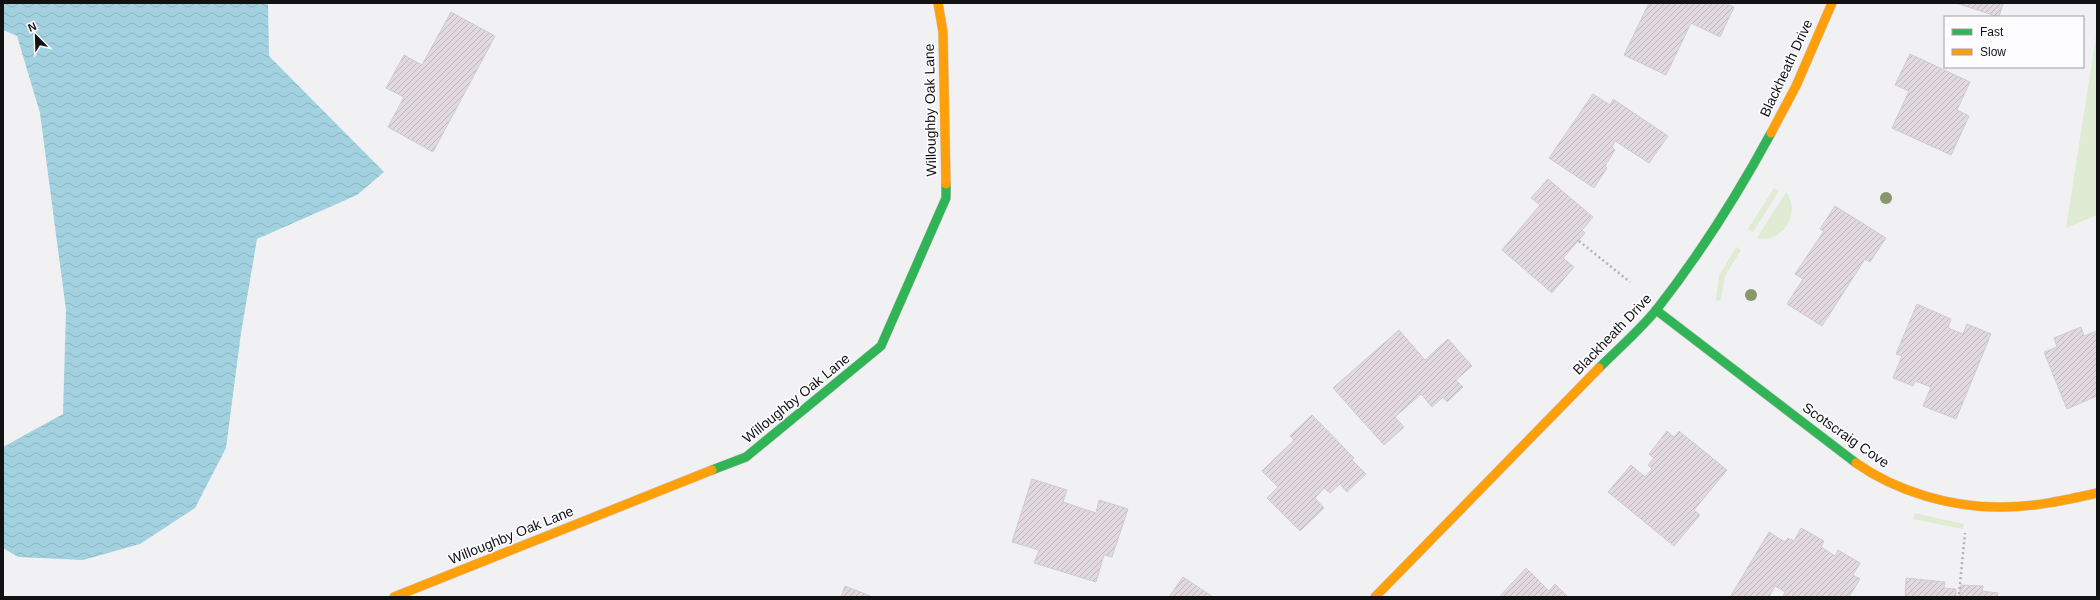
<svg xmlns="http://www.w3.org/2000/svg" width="2100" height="600" font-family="Arial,sans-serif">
	<defs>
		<pattern id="water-waves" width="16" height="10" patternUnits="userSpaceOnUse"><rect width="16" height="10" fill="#a2d2df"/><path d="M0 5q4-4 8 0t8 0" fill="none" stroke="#8ab3be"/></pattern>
		<pattern id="building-hatch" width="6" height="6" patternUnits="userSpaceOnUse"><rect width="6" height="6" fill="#e1d8e0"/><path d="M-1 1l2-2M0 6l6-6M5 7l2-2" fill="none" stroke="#c0b8bf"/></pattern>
	</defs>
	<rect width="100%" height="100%" fill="#f1f0f3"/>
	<g fill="#dfebd3">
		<polygon points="2097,30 2097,215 2066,228"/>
		<polygon points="1774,188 1779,191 1753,232 1748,229"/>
		<path d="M1786,192C1802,212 1783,244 1757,238Z"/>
		<polygon points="1736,247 1741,250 1725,276 1721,300 1716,301 1719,276"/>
		<polygon points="1915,513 1964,524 1963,529 1913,519"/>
	</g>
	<polygon fill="url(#water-waves)" points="3,3 268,3 269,56 384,172 357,195 257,239 241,333 226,448 195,508 140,544 83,560 18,557 3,548 3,447 63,414 66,310 40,113 17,36 3,30"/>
	<g fill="url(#building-hatch)" stroke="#cecdcf">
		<polygon points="1649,3 1724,3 1734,7 1720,37 1691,23 1666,75 1624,55"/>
		<polygon points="1956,3 2003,3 1999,17"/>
		<polygon points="451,12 495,36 433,152 388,127 404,97 386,88 404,55 422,65"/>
		<polygon points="1910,54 1970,82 1957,110 1969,116 1951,155 1892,128 1909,91 1895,85"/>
		<polygon points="1593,94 1610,105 1613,99 1668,136 1649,163 1615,141 1612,147 1615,150 1605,166 1607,168 1594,188 1549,158"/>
		<polygon points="1548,179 1593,217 1582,230 1585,233 1563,258 1574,267 1552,293 1502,250 1540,205 1531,198"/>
		<polygon points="1835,206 1886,238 1870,262 1865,259 1822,326 1787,304 1803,279 1795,274 1824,231 1820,229"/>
		<polygon points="1917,304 1951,319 1948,328 1963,334 1967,324 1991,334 1956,419 1923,406 1931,387 1915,381 1913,386 1893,378 1902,356 1896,354"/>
		<polygon points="2081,327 2084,336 2097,331 2097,396 2067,409 2044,352 2057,347 2054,338"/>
		<polygon points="1399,330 1425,360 1448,339 1472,366 1456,380 1463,387 1447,402 1443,397 1432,407 1421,394 1395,417 1404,427 1384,445 1333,388"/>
		<polygon points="1312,415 1354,458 1352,460 1366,474 1347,492 1340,484 1330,493 1324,488 1315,498 1324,508 1300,531 1267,498 1278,487 1262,471 1294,440 1290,436"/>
		<polygon points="1667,431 1674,437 1679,431 1727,470 1694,510 1700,515 1674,546 1608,492 1631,465 1645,477 1652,469 1648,465 1654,458 1649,454"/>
		<polygon points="1032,479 1067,490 1063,502 1096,513 1099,500 1128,509 1112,557 1104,555 1096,582 1034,563 1039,550 1012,542"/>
		<polygon points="1801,528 1824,541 1821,547 1835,556 1838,550 1860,563 1853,575 1860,579 1849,597 1783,597 1785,592 1775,586 1769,597 1730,597 1769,532 1785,542 1788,538 1794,541"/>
		<polygon points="1526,568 1549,591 1555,584 1568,597 1502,597 1500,596"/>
		<polygon points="1183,577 1213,597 1169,597"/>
		<polygon points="1906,578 1945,582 1944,588 1956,589 1956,596 1959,596 1961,585 1983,586 1982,591 1998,593 1997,597 1905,597"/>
		<polygon points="845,586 873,597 841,597"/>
	</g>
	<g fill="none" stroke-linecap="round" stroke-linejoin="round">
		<defs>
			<g id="fast">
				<polyline points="1656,310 1856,463"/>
				<path d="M1599,368C1618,349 1640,330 1657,309C1700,254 1738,194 1771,133"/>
				<polyline points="712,470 746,457 881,346 946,198 946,184"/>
			</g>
			<g id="slow">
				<polyline points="938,3 943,32 946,184"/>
				<polyline points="1771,133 1796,86 1832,3"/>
				<path d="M1856,463C1897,492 1953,508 2003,507C2035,507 2066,500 2097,493"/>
				<polyline points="394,597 712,470"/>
				<polyline points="1375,597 1599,368"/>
			</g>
		</defs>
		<use href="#fast" stroke="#cdcdce" stroke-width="10"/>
		<use href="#slow" stroke="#cdcdce" stroke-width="10"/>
		<g stroke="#b2b2b2" stroke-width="2.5" stroke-dasharray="2 3" stroke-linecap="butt">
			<polyline points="1579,241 1630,282"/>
			<polyline points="1959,594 1965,533"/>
		</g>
		<use href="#fast" stroke="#30b455" stroke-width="9"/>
		<use href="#slow" stroke="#ff9f0a" stroke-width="9"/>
	</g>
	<g fill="#88976d">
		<circle cx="1886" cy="198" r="6"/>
		<circle cx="1751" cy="295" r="6"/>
	</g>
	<g text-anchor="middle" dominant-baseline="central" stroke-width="3.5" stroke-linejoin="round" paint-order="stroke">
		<g font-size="14" fill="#121213" stroke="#fdfdff">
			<text transform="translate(1786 68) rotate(-65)">Blackheath Drive</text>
			<text transform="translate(930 110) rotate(-91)">Willoughby Oak Lane</text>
			<text transform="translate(1612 334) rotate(-46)">Blackheath Drive</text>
			<text transform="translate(796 398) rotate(-39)">Willoughby Oak Lane</text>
			<text transform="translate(1846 435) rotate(35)">Scotscraig Cove</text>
			<text transform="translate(511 535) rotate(-22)">Willoughby Oak Lane</text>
		</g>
	</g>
	<rect width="2100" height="600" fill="none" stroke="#121213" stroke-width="8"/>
	<rect x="1944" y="16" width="140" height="52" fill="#fdfdff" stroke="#9f9fa1"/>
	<rect x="1952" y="29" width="20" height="6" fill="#30b455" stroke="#9f9fa1"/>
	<text x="1980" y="36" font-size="12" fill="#121213">Fast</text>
	<rect x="1952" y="49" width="20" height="6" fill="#ff9f0a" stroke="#9f9fa1"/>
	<text x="1980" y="56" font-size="12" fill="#121213">Slow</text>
	<g transform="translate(36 36) rotate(337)" stroke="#fdfdff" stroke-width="3" paint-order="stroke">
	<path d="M0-3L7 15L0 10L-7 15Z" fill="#121213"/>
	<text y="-6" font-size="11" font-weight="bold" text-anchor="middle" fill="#121213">N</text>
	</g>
</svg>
